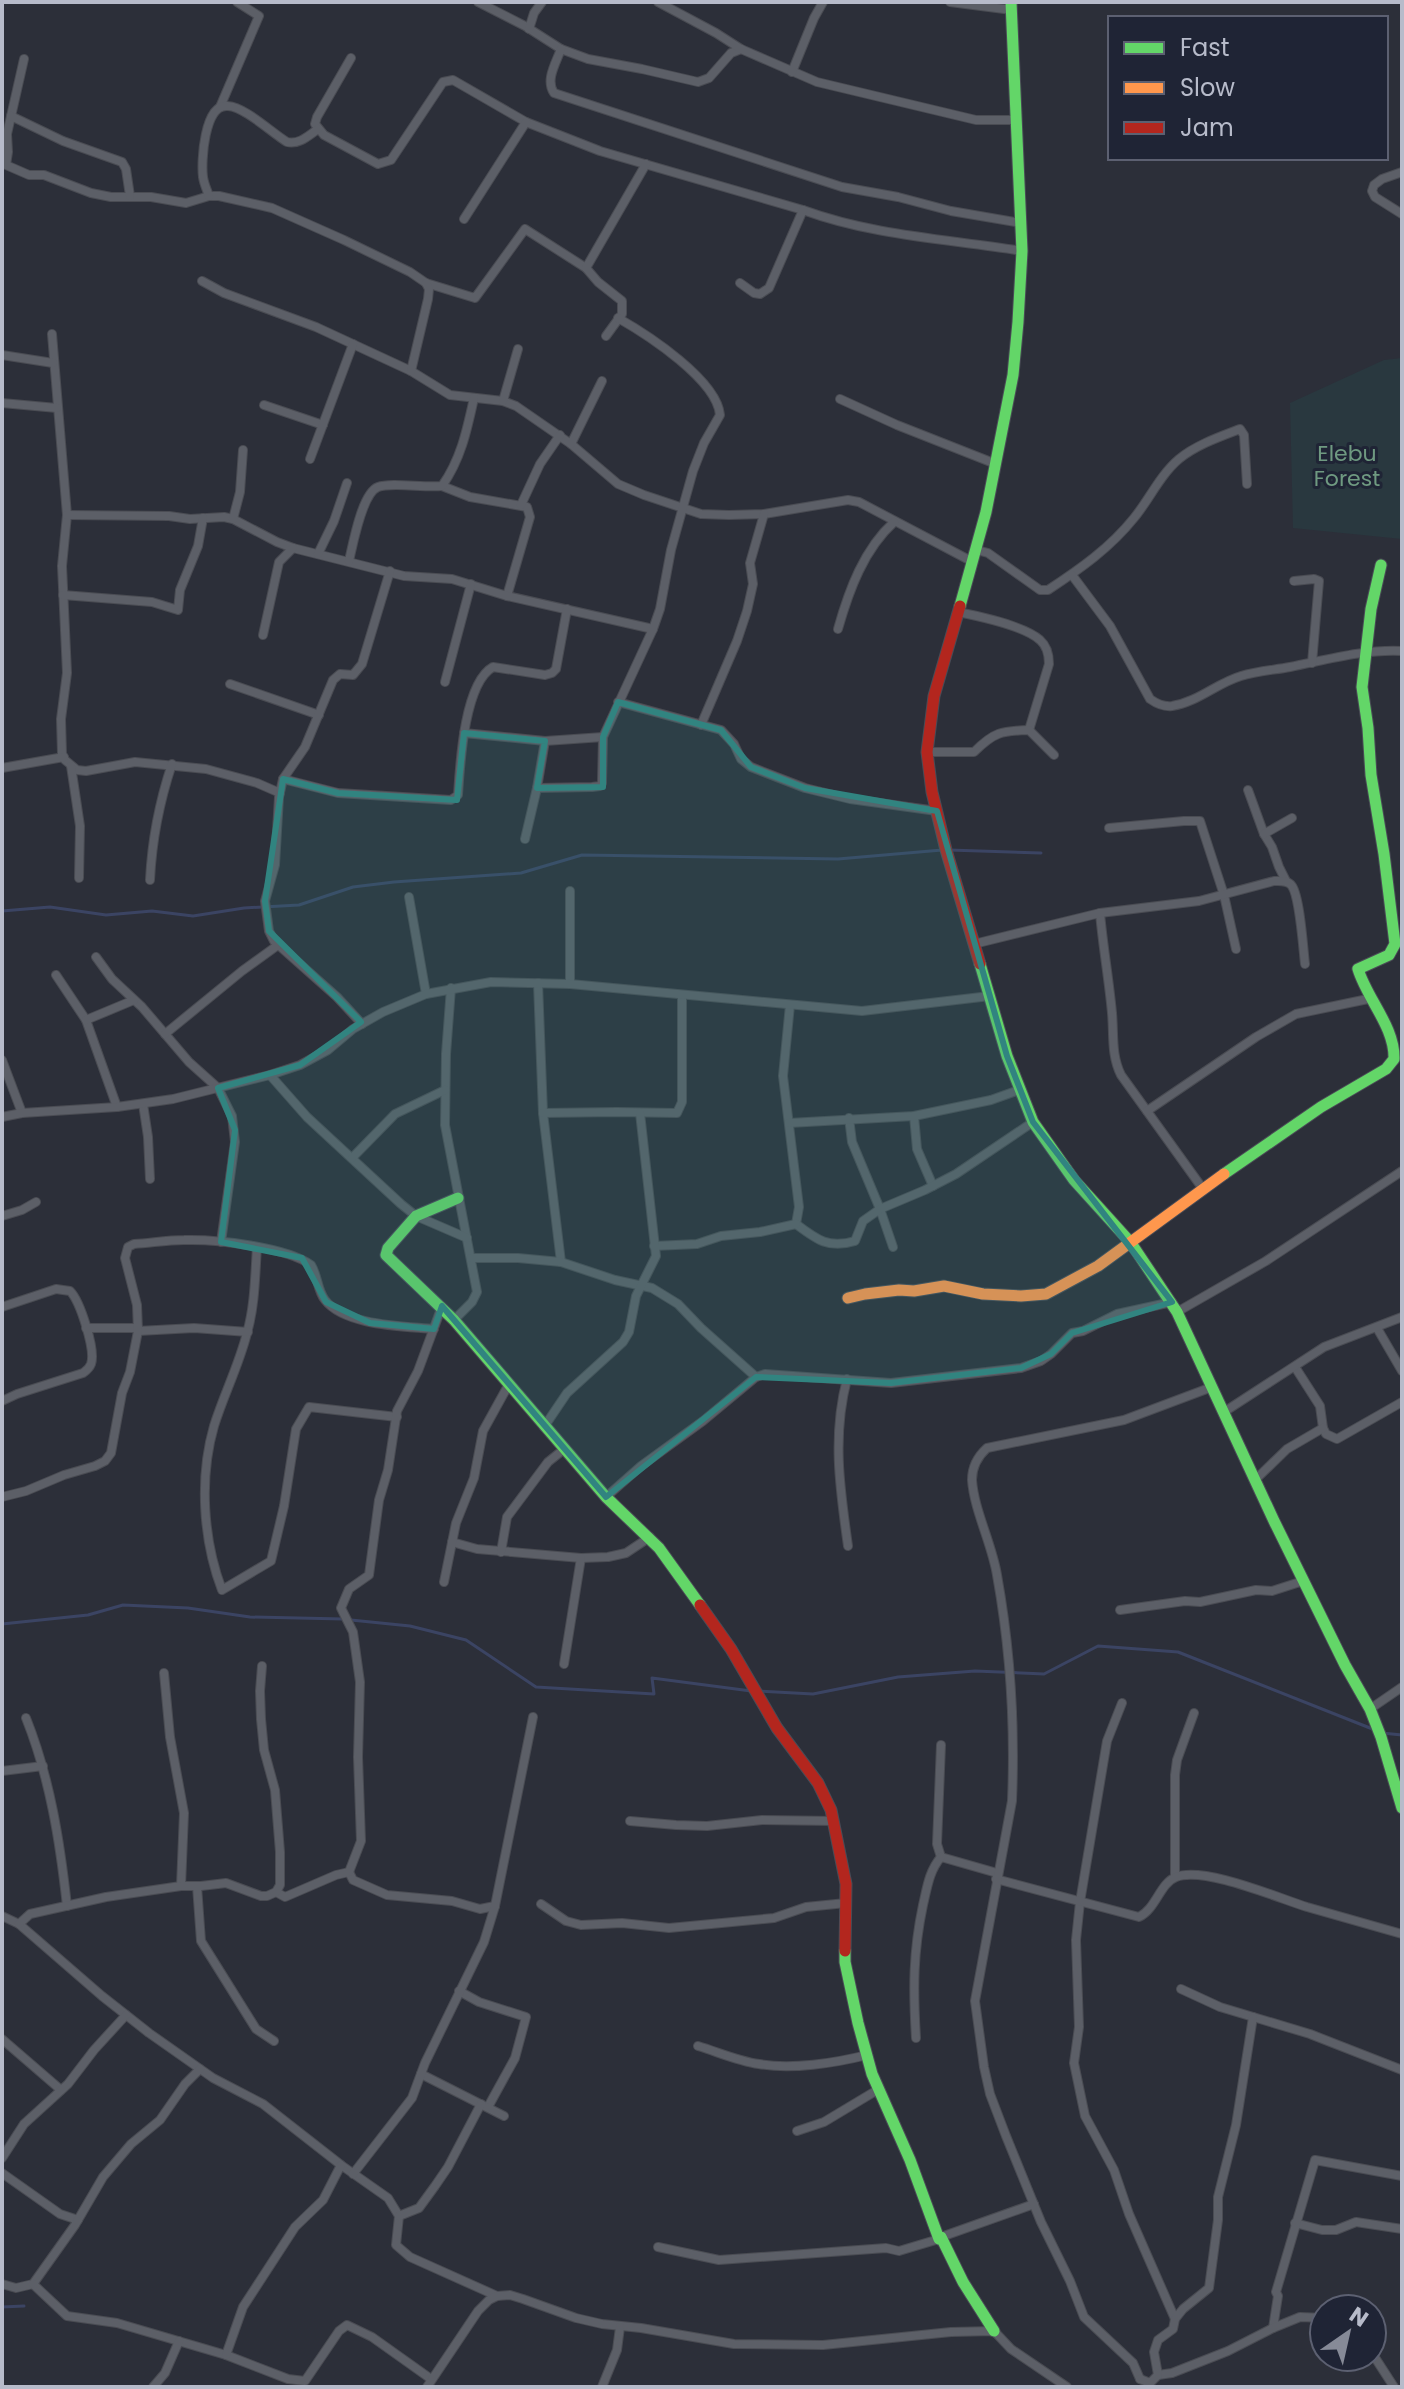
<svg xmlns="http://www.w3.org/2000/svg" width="1404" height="2389" font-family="Poppins,sans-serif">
	<rect width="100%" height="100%" fill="#2c2f39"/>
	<polygon fill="#29383f" points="1402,358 1402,539 1293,528 1290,403 1384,360"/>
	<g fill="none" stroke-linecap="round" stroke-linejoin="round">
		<g stroke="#3b4463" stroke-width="3">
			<polyline points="949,850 1041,853"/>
			<polyline points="2,911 50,907 106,915 152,911 193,916 244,908 299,905 353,887 394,882 521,873 582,855 838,859 942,850"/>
			<polyline points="351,1620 410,1626 466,1640 536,1687 654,1694 652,1678 751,1691"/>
			<polyline points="2,1624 88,1615 123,1605 188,1608 250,1617 343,1619"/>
			<polyline points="759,1691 813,1694 898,1677 975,1671 1044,1674 1098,1646 1178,1652 1375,1730"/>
			<polyline points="1382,1733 1402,1735"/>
			<polyline points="2,2307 24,2306"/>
		</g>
		<defs>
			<g id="street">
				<polyline points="478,2 525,26 561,49 588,59 642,69 698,82 709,78 731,53 741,49"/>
				<polyline points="658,2 716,33 741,49 817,82 976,120 1017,120"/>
				<polyline points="950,2 1012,10"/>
				<polyline points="529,29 534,13 542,2"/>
				<path d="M561,49C556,63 545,80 554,93L842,187L898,197L951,211L1021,223"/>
				<path d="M351,58L317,117L315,124L324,135L378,164L391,160L443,82L453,80L526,122L600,151L803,210C874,236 948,239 1022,251"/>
				<polyline points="24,59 7,134 8,152 6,165 29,175 44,175 91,193 111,197 151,197 186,203 209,196 219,196 272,208 344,240 410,272 426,283 475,298 525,229 586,268"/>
				<polyline points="792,72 814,18 823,2"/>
				<polyline points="220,107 259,16 237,2"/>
				<polyline points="11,116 63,141 122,162 126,169 130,196"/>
				<polyline points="1402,172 1382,179 1374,185 1372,191 1375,197 1402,214"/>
				<path d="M209,196C207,190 204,184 203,177C201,162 204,103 228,106C245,107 272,133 287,142C299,145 308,136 318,129"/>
				<polyline points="464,219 526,122"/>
				<polyline points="202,281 224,293 316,327 411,371 450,395 503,401 516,406 571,444 618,484 644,495 701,514 729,515 764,514 848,500 859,502 973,562"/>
				<polyline points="740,283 754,293 760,294 769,288 803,210"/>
				<polyline points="52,334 67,515 62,566 67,673 61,719 62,754 65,760 77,770 86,771 135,762 206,769 257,783 280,793"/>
				<polyline points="606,336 622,314 622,301 598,282 586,268 646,164"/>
				<polyline points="2,355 53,363"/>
				<polyline points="411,371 428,299 429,289 426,283"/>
				<polyline points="840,399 897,425 996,464"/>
				<polyline points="503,401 518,349"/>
				<polyline points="2,403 57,408"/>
				<polyline points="264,405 323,425"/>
				<polyline points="571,444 602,381"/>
				<polyline points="310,459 353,344"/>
				<polyline points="442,486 470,497 527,507 530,517 507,596"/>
				<polyline points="521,505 540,464 560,435"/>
				<polyline points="67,515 169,516 190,519 224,517 233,519 277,542 293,548 404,576 452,579 507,596 653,629"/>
				<polyline points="233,519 240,492 243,450"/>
				<path d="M977,550L988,553L1040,590H1048C1080,569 1110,548 1134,518C1149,500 1160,475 1179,459C1196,445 1219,437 1240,429L1244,435L1247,484"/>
				<polyline points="318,554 334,521 347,483"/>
				<path d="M349,561C353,544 362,493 378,487C391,482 425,488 442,486C461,459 467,430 474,398"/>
				<path d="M1072,575L1110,626L1150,699C1157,704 1163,707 1172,706C1198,702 1217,683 1241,676C1257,671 1274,670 1290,667C1326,660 1365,649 1402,651"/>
				<polyline points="1294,581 1314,579 1319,581 1312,663"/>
				<polyline points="63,595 152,602 178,610 180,590 198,546 203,518"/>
				<path d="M958,612C978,616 1025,626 1040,640C1047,646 1049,655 1049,664L1029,730"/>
				<path d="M838,629C849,590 864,549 894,522"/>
				<polyline points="263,635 279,562 293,548"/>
				<polyline points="445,682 471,584"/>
				<polyline points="230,684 319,715"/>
				<polyline points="618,702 721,730 734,744 741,759 751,767 805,788 850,799 937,811"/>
				<polyline points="701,725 737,641 747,611 753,584 750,563 764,514"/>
				<polyline points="464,733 545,741 603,737"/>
				<path d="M927,752H974C994,732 1001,731 1029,730L1054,755"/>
				<polyline points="71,766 80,826 79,878"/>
				<polyline points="2,768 64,757"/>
				<path d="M283,779L338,793L451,800L458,795C460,765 464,683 493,667L545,675L552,673L556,669L567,609"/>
				<path d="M537,788L592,787L600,786L602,783L603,737L653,629L660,609L671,550L693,471L704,443L720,415C717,380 648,335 618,318"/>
				<polyline points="1248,790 1264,834 1272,847 1279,867 1286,881"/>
				<polyline points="1109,828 1184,821 1200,821 1224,895 1236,949"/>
				<polyline points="1264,834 1292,818"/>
				<polyline points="525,839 537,788 545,741"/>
				<path d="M150,880C152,839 159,803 172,764"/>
				<polyline points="570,891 570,984"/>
				<polyline points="409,897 426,994"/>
				<path d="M1100,913C1103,947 1109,980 1112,1013C1114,1035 1111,1055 1121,1075L1203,1189"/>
				<path d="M974,944L1100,913L1199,901L1274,881C1280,881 1288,880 1292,886C1300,898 1303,947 1305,964"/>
				<polyline points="96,957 112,979 142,1007 189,1062 218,1088 232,1116 235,1142 221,1242"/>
				<polyline points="56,975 86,1020 117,1107"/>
				<polyline points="538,983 543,1113 561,1262"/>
				<polyline points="451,988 446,1054 445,1125 477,1292 472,1302 454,1320"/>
				<polyline points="790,1005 783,1076 799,1207 796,1224"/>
				<polyline points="86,1020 134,1000"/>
				<polyline points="362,1024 337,997 274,941 269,931 265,901 275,865 279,797 283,779 305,747 333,680 340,674 353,675 362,664 390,571"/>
				<polyline points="165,1034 242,971 278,945"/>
				<polyline points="2,1060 22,1113"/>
				<polyline points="270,1075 307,1117 401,1204 416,1216 467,1238"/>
				<polyline points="143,1104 148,1137 150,1179"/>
				<polyline points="1147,1111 1256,1037 1296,1014 1368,999"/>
				<polyline points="543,1113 617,1112 677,1113 682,1102 682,995"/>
				<polyline points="914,1116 917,1149 933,1186"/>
				<polyline points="2,1117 22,1113 117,1107 173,1099 270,1075 300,1065 328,1050 353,1029 383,1012 426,994 491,982 570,984 862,1011 990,996"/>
				<polyline points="849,1118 852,1142 880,1209 893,1247"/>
				<polyline points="789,1123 914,1116 991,1100 1019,1090"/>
				<polyline points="352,1158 395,1114 445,1090"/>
				<polyline points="2,1216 22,1210 36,1202"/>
				<path d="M796,1224C817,1240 829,1249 855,1241L863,1221L880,1209L925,1190L956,1174L1033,1122"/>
				<polyline points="654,1246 697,1244 721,1236 760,1232 796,1224"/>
				<path d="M257,1247C255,1276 255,1305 247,1333C239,1365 224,1394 214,1426C199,1478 203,1540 222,1590L271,1561L284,1506L296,1429L309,1407L397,1417"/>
				<polyline points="471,1258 518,1258 561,1262 615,1280 652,1288 678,1304 701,1328 756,1377"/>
				<path d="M2,1307L56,1289L70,1291C80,1301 96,1350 91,1364C89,1369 87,1370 83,1373L17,1394L2,1401"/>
				<polyline points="1177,1312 1266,1261 1402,1171"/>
				<polyline points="86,1328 138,1328"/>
				<polyline points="1377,1328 1402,1371"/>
				<polyline points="138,1331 194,1328 248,1332"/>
				<polyline points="1295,1367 1320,1406 1323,1428 1326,1434 1337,1439 1402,1402"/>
				<path d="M847,1379C832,1436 840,1489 848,1546"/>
				<polyline points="1224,1412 1324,1347 1402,1317"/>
				<polyline points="544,1427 567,1393 623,1342 629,1332 636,1296 656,1256 640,1113"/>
				<polyline points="1256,1479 1287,1449 1323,1428"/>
				<path d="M2,1497L26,1491L64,1475L95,1466L105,1461L111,1453L122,1393L130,1372L138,1331L137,1305L125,1258L128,1247L134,1244C151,1243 167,1240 184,1240C216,1239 286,1247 311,1265C318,1276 317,1290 325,1300C345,1326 404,1326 434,1329"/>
				<polyline points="606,1497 641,1466 703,1421 756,1377 765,1374 891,1383 1021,1368 1041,1361 1051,1354 1072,1333 1083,1331 1117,1314 1172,1302"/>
				<polyline points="452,1542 477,1549 581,1558 608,1557 626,1553 650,1537"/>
				<polyline points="501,1552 507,1517 548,1462 563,1450"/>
				<polyline points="444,1582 456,1523 474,1478 483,1431 509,1384"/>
				<polyline points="1120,1610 1185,1601 1200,1602 1256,1590 1272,1591 1303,1581"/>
				<polyline points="564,1664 581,1558"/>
				<polyline points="164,1673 170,1737 184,1813 181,1886"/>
				<polyline points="1122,1703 1107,1741 1080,1902 1076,1940 1079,2027 1074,2063 1085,2116 1114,2170 1129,2214 1175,2319"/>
				<polyline points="1370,1709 1402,1687"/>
				<path d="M26,1718C50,1778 60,1842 67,1906"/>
				<polyline points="2,1771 43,1766"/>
				<polyline points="630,1821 676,1825 707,1826 762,1820 834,1821"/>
				<polyline points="941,1857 937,1844 941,1745"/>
				<polyline points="941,1857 997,1873"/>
				<polyline points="349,1872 353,1880 387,1895 452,1901 480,1909 495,1906"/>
				<polyline points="1175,1877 1175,1775 1177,1760 1194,1713"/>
				<path d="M996,1879L1139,1917C1156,1909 1160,1883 1176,1877C1204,1866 1278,1898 1307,1907C1339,1916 1370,1925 1402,1934"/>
				<polyline points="197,1886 201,1941 256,2029 274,2041"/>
				<polyline points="276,1892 285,1897 336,1875 349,1872 361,1841 358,1757 360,1682 353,1632 341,1608 349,1589 369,1575 379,1500 388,1470 397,1411 418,1371 441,1309"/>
				<polyline points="541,1904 566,1921 581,1925 622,1923 669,1928 774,1918 806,1907 846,1903"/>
				<polyline points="2,1916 19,1924 102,1996 149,2033 213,2078 263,2104 341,2165 388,2198 399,2216 396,2245 410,2257 497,2296"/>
				<polyline points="19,1924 30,1914 106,1897 181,1886 201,1886 226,1883 261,1896 267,1896 276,1892 280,1885 280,1852 275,1790 264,1750 261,1719 260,1691 262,1666"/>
				<polyline points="1181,1989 1220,2007 1310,2034 1402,2070"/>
				<polyline points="459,1991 479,2002 526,2017 515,2058 488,2107"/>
				<path d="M916,2038C913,1989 913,1952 923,1905C927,1888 929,1871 941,1857"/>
				<polyline points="2,2039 61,2090"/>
				<path d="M698,2046C718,2052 738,2061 759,2064C791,2070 835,2063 867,2055"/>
				<polyline points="421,2074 504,2116"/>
				<polyline points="797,2131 824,2122 879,2089"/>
				<polyline points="2,2158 24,2124 68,2084 94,2050 126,2015"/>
				<polyline points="2,2173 60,2214 78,2220"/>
				<polyline points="353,2174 412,2098 425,2063 484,1942 495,1906 533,1717"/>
				<polyline points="399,2216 419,2208 435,2186 448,2167 481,2104"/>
				<polyline points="1295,2223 1322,2230 1336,2230 1356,2222 1402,2229"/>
				<polyline points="941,2237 1034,2204"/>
				<polyline points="658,2247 719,2260 886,2248 899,2251 939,2239"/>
				<polyline points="2,2284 16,2288 33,2284 75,2225 103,2177 131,2144 160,2120 185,2084 200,2069"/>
				<polyline points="33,2284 67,2316 117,2323 226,2355 288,2379 305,2381 339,2331 347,2325 372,2337 431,2379"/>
				<polyline points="1273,2328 1278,2296 1276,2292 1315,2160 1402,2176"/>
				<polyline points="1372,2353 1394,2387"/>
				<polyline points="226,2355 243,2307 295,2227 323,2200 341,2165"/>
				<polyline points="1158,2375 1172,2373 1228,2351 1273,2328 1300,2317 1324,2318"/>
				<path d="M1140,2379L1133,2363L1084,2317L1070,2281L1041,2222L1006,2136L990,2094L984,2067L975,2001L1012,1801C1015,1728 1010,1647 997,1575C992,1544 974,1510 972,1480C972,1467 977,1457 987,1448L1124,1420L1212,1387"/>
				<polyline points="1140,2379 1150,2383 1158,2375 1154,2352 1158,2340 1173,2329 1175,2319 1183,2309 1209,2288 1218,2220 1218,2197 1236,2125 1253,2017"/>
				<polyline points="153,2387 165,2373 179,2341"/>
				<polyline points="427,2387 478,2311 489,2300 497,2296 510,2295 523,2299 576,2318 602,2324 641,2328 734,2344 823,2345 951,2332 994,2331 1011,2349 1067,2387"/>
				<polyline points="602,2387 617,2350 620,2327"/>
			</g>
			<g id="fast">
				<polyline points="960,606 986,512 1013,375 1018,322 1022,251 1011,2"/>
				<polyline points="980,964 1007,1056 1033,1122 1074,1180 1131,1243 1177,1312 1274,1521 1345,1665 1370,1709 1381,1737 1402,1808"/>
				<path d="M1224,1174L1321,1107L1386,1069L1394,1059C1395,1027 1367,999 1358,969L1389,955L1395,944L1384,854L1371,775L1368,728L1362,687L1371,609L1381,565"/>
				<polyline points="458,1198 416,1216 388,1248 386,1255 454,1320 606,1497 659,1548 700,1605"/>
				<polyline points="845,1951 845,1962 858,2023 872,2074 910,2160 939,2239 941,2237 963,2282 994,2331"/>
			</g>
			<polyline id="slow" points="848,1298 865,1294 899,1290 914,1291 944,1286 983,1294 1021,1296 1046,1294 1098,1266 1224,1174"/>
			<g id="jam">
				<polyline points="960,606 934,696 927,752 932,792 946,850 980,964"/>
				<polyline points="700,1605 731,1649 777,1728 818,1783 831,1810 846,1884 845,1951"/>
			</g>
		</defs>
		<use href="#street" stroke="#4a4c53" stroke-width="10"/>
		<use href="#fast" stroke="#4a4c56" stroke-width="13"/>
		<use href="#slow" stroke="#4a4c56" stroke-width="13"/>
		<use href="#jam" stroke="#4a4c56" stroke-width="13"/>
		<use href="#street" stroke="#5c5f67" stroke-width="8"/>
		<use href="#fast" stroke="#63d668" stroke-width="11"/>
		<use href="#slow" stroke="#ff974d" stroke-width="11"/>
		<use href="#jam" stroke="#b3261e" stroke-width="11"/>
	</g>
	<path fill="#318480" fill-opacity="0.2" stroke="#318480" stroke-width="6" stroke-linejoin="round" d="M618,702L721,730L751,767L805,788L937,811L1007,1056L1033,1122L1172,1302L1072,1333L1051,1354L1021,1368L891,1383L756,1377L606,1497L442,1306L434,1329L370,1323L326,1302L302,1258L221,1242L235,1130L218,1088L300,1065L361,1022L269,931L265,901L283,779L338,793L457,800L464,733L545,741L537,788L603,787V737Z"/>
	<g text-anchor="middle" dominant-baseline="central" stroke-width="6" stroke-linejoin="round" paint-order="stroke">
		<g font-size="22" fill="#6f9a81" stroke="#1f2435">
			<text x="1347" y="453">Elebu<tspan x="1347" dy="25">Forest</tspan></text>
		</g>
	</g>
	<rect width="1404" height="2389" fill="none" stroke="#b7bbca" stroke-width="8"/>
	<rect x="1108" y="16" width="280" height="144" fill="#1f2435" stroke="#5c6071" stroke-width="2"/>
	<rect x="1124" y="42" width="40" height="12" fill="#63d668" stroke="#5c6071" stroke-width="2"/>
	<text x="1180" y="56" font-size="24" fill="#b7bbca">Fast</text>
	<rect x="1124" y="82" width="40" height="12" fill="#ff974d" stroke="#5c6071" stroke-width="2"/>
	<text x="1180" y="96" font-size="24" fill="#b7bbca">Slow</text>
	<rect x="1124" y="122" width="40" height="12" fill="#b3261e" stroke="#5c6071" stroke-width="2"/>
	<text x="1180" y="136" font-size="24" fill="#b7bbca">Jam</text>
	<g transform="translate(1348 2333) rotate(34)"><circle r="38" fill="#1f2435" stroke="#5c6071" stroke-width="2"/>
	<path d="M0-6L14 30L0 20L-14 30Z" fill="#868a97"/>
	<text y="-12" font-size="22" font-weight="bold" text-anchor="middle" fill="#b7bbca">N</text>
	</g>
</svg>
